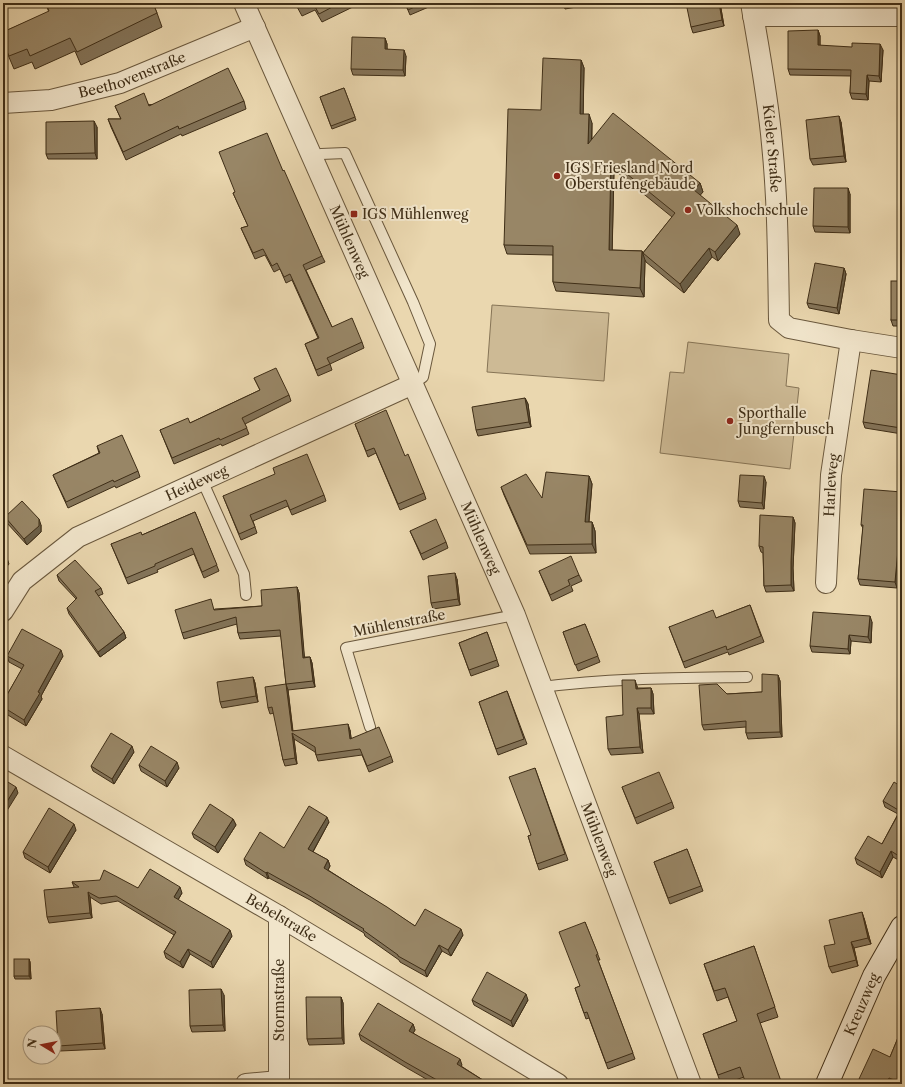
<svg xmlns="http://www.w3.org/2000/svg" width="905" height="1087" font-family="'Libre Caslon Text',serif">
	<rect width="100%" height="100%" fill="#ead7af"/>
	<filter id="stains"><feTurbulence type="fractalNoise" baseFrequency=".005" numOctaves="4"/><feColorMatrix values="0 0 0 0 .2 0 0 0 0 .09 0 0 0 0 .02 0 0 0 .5 -.17"/></filter>
	<radialGradient id="worn" r=".72"><stop offset=".6" stop-color="#630" stop-opacity="0"/><stop offset="1" stop-color="#630" stop-opacity=".3"/></radialGradient>
	<g fill="#cdba95" stroke="#867456">
		<polygon points="492,305 609,313 604,381 487,372"/>
		<polygon points="688,342 789,354 786,386 799,388 790,469 660,453 670,372 684,373"/>
	</g>
	<g fill="none" stroke-linecap="round" stroke-linejoin="round">
		<defs>
			<g id="lane">
				<polyline points="314,158 321,154 345,153 413,302 430,344 423,377 413,384"/>
				<polyline points="202,480 244,574 246,595"/>
				<path d="M542,687C610,678 679,678 747,677"/>
				<polyline points="370,727 346,648 515,615"/>
			</g>
			<g id="street">
				<path id="s1" d="M244,3L515,615L691,1084"/>
				<path id="s2" d="M751,3C759,50 768,97 772,144C778,203 778,261 779,320L789,328L851,340L902,348"/>
				<polyline points="753,16 902,16"/>
				<path id="s3" d="M3,103L51,100L120,83L255,27"/>
				<path id="s4" d="M826,583L831,475L851,340"/>
				<path id="s5" d="M3,611L22,581L78,537L413,384"/>
				<path id="s6" d="M3,756L279,916L558,1084"/>
				<polyline points="246,1084 279,1081"/>
				<polyline points="279,1084 279,916"/>
			</g>
			<g id="secondary">
				<path id="s7" d="M827,1084L874,976L902,927"/>
			</g>
		</defs>
		<use href="#lane" stroke="#6a583d" stroke-width="12"/>
		<use href="#street" stroke="#6a583d" stroke-width="22"/>
		<use href="#secondary" stroke="#3f2e17" stroke-width="24"/>
		<use href="#lane" stroke="#f1e5cb" stroke-width="10"/>
		<use href="#street" stroke="#f1e5cb" stroke-width="20"/>
		<use href="#secondary" stroke="#f1e5cb" stroke-width="22"/>
	</g>
	<g fill="#837358" stroke="#3f2e17" fill-rule="evenodd">
		<polygon points="45,3 153,3 157,13 162,27 81,65 75,51 35,69 32,62 14,69 3,43 3,32 49,12"/>
		<polygon points="295,3 361,3 322,22 315,10 302,16"/>
		<polygon points="405,3 438,3 410,15"/>
		<polygon points="563,3 599,3 565,9"/>
		<polygon points="720,3 724,26 693,33 691,27"/>
		<polygon points="818,30 820,36 820,46 883,50 881,82 869,81 868,100 852,99 850,93 851,76 790,75 788,69"/>
		<polygon points="385,38 387,44 387,49 406,56 405,76 353,75 351,69"/>
		<path d="M581,60L584,68L583,114L592,123V139L700,183L703,192L700,195L740,234L718,261L712,257L684,293L646,262L645,260L644,297L556,291L553,282V255L507,254L504,245L541,110ZM614,170L672,217L643,253L642,251L612,250Z"/>
		<polygon points="344,88 356,120 332,129 320,97"/>
		<polygon points="244,101 246,109 182,136 181,134 126,160 111,127 108,119 121,119 115,106"/>
		<polygon points="841,122 846,162 813,165 810,159"/>
		<polygon points="97,127 97,159 48,159 46,154"/>
		<polygon points="283,171 322,256 325,262 306,270 332,327 362,342 364,348 330,364 332,370 318,376 305,344 318,338 292,280 286,283 280,269 274,272 265,255 255,259 241,228 248,226 233,193"/>
		<polygon points="850,194 850,233 815,232 813,226"/>
		<polygon points="844,268 846,274 839,314 809,308 807,303"/>
		<polygon points="902,281 902,326 893,326 891,320"/>
		<polygon points="902,375 902,434 865,428 863,422"/>
		<polygon points="254,378 289,395 291,401 245,424 249,434 222,446 221,444 174,464 160,430 190,423 260,390"/>
		<polygon points="525,398 528,404 531,427 478,436 476,430"/>
		<polygon points="355,424 405,456 424,493 426,499 400,510 376,453 368,457"/>
		<polygon points="97,446 138,471 140,477 116,488 115,486 68,508 53,475 99,453"/>
		<polygon points="589,476 592,484 589,522 592,522 595,531 596,553 530,554 504,495 501,487 542,498"/>
		<polygon points="766,482 764,509 740,507 738,501"/>
		<polygon points="902,492 902,535 897,588 860,585 858,579 863,528 861,525"/>
		<polygon points="324,495 326,501 292,515 288,506 253,521 257,533 241,540 223,496"/>
		<polygon points="195,512 219,571 204,578 194,554 157,570 158,572 128,584 111,544 142,535"/>
		<polygon points="5,517 41,525 41,532 27,545 7,523"/>
		<polygon points="793,517 795,523 793,568 794,591 766,592 764,586 763,553 761,552 759,546"/>
		<polygon points="410,531 446,542 448,548 423,560"/>
		<polygon points="539,571 579,575 582,581 571,586 573,591 552,601"/>
		<polygon points="57,575 101,588 103,594 98,596 124,632 126,638 100,657 69,614 67,608 76,599 59,581"/>
		<polygon points="457,579 460,605 433,609 431,603"/>
		<polygon points="297,587 299,593 304,657 310,657 312,663 315,687 288,690 293,731 350,730 351,738 391,756 393,762 369,772 362,755 318,761 315,752 294,739 297,764 285,766 283,760 274,713 270,714 268,708 286,684 281,636 240,639 238,633 237,624 184,639 182,633 215,609 262,606"/>
		<polygon points="750,605 764,642 729,655 728,652 685,668 669,627 716,618"/>
		<polygon points="872,622 871,643 851,641 850,654 812,652 810,646"/>
		<polygon points="585,624 600,662 578,671 563,632"/>
		<polygon points="487,632 499,666 471,676 459,643"/>
		<polygon points="7,656 63,656 41,696 42,699 26,726 3,712 3,702 22,669 9,662"/>
		<polygon points="778,675 780,681 782,737 748,739 746,733 746,727 704,730 702,725 727,694 762,692"/>
		<polygon points="253,677 255,683 258,702 222,708 220,702"/>
		<polygon points="637,686 637,688 651,688 653,694 654,714 639,714 643,753 611,755 608,749 623,715"/>
		<polygon points="507,691 527,744 498,755 479,702"/>
		<polygon points="134,752 114,784 93,771 91,766"/>
		<polygon points="139,765 179,768 167,787 141,771"/>
		<polygon points="535,768 568,860 539,870 528,836 531,835"/>
		<polygon points="622,787 672,802 674,808 637,824"/>
		<polygon points="902,787 902,862 893,857 882,878 857,864 855,858 882,844 898,814 885,807 883,801"/>
		<polygon points="233,819 236,825 218,853 194,838 192,833"/>
		<polygon points="329,822 313,852 328,860 330,866 328,870 415,926 463,935 451,956 442,951 427,977 400,962 399,960 365,936 364,933 310,900 269,878 268,879 246,865 244,859 284,848"/>
		<polygon points="76,830 50,873 25,858 23,852"/>
		<polygon points="687,849 703,891 670,904 654,862"/>
		<polygon points="72,882 138,888 182,893 178,900 232,936 213,968 190,954 183,968 166,958 164,952 174,935 118,901 101,904 90,897 92,918 49,923 47,917 74,887"/>
		<polygon points="864,918 871,944 854,948 858,966 832,973 829,967 835,944"/>
		<polygon points="585,922 600,960 598,960 635,1059 608,1069 589,1018 586,1019 575,988 580,986"/>
		<polygon points="754,946 778,1017 760,1023 744,1077 724,1084 721,1084 703,1034 737,1021 728,997 717,1001 704,964"/>
		<polygon points="29,959 30,962 31,979 15,979 14,976"/>
		<polygon points="224,995 225,1031 192,1032 190,1026"/>
		<polygon points="341,997 343,1003 344,1044 309,1045 307,1039"/>
		<polygon points="472,1000 528,1000 513,1027 474,1005"/>
		<polygon points="102,1014 105,1049 60,1051 58,1046"/>
		<polygon points="413,1024 415,1030 413,1033 462,1065 461,1066 489,1084 435,1084 407,1068 361,1040 359,1034"/>
		<polygon points="902,1028 902,1084 891,1083 891,1084 861,1084 859,1079 890,1057"/>
	</g>
	<g fill="#6a5e47" stroke="#3f2e17">
		<polygon points="719,3 720,3 724,26 722,20"/>
		<polygon points="818,30 820,36 820,51 818,45"/>
		<polygon points="385,38 387,44 387,55 385,49"/>
		<polygon points="880,44 883,50 881,82 879,76"/>
		<polygon points="404,50 406,56 405,76 403,70"/>
		<polygon points="581,60 584,68 583,122 580,114"/>
		<polygon points="867,75 869,81 868,100 866,94"/>
		<polygon points="589,114 592,123 591,152 588,144"/>
		<polygon points="839,116 841,122 846,162 844,156"/>
		<polygon points="94,121 97,127 97,159 95,153"/>
		<polygon points="611,161 614,170 612,258 609,250"/>
		<polygon points="700,183 703,192 697,199 694,190"/>
		<polygon points="848,188 850,194 850,233 848,227"/>
		<polygon points="737,225 740,234 718,261 715,252"/>
		<polygon points="709,248 712,257 684,293 680,284"/>
		<polygon points="642,251 645,260 644,297 640,288"/>
		<polygon points="844,268 846,274 839,314 837,308"/>
		<polygon points="525,398 528,404 531,427 529,422"/>
		<polygon points="589,476 592,484 588,531 585,522"/>
		<polygon points="764,476 766,482 764,509 762,503"/>
		<polygon points="793,517 795,523 793,568 794,591 791,585 791,562"/>
		<polygon points="39,519 41,525 41,532 27,545 24,539"/>
		<polygon points="592,522 595,531 596,553 592,544"/>
		<polygon points="900,528 902,535 897,588 895,582"/>
		<polygon points="7,558 9,564 3,571 3,562"/>
		<polygon points="455,573 457,579 460,605 458,599"/>
		<polygon points="297,587 299,593 305,663 303,658"/>
		<polygon points="870,616 872,622 871,643 868,637"/>
		<polygon points="124,632 126,638 100,657 98,652"/>
		<polygon points="849,635 851,641 850,654 848,649"/>
		<polygon points="61,650 63,656 41,696 42,699 26,726 24,720 38,692"/>
		<polygon points="310,657 312,663 315,687 313,681"/>
		<polygon points="778,675 780,681 782,737 780,732"/>
		<polygon points="253,677 255,683 258,702 256,696"/>
		<polygon points="635,680 637,686 638,694 636,689"/>
		<polygon points="286,684 288,690 293,734 292,731"/>
		<polygon points="651,688 653,694 654,714 651,708"/>
		<polygon points="637,708 639,714 643,753 640,747"/>
		<polygon points="348,724 350,730 352,745 350,739"/>
		<polygon points="292,733 294,739 297,764 295,758"/>
		<polygon points="132,746 134,752 114,784 112,779"/>
		<polygon points="177,762 179,768 167,787 165,781"/>
		<polygon points="16,787 18,793 3,817 3,808"/>
		<polygon points="327,817 329,822 311,855 308,849"/>
		<polygon points="233,819 236,825 218,853 215,847"/>
		<polygon points="74,824 76,830 50,873 48,867"/>
		<polygon points="891,851 893,857 882,878 880,872"/>
		<polygon points="328,860 330,866 326,874 324,868"/>
		<polygon points="267,872 269,878 268,879 266,873"/>
		<polygon points="180,887 182,893 176,903 174,897"/>
		<polygon points="88,892 90,897 92,918 90,913"/>
		<polygon points="862,912 864,918 871,944 868,938"/>
		<polygon points="461,929 463,935 451,956 448,950"/>
		<polygon points="230,930 232,936 213,968 211,962"/>
		<polygon points="851,942 854,948 858,966 856,960"/>
		<polygon points="439,945 442,951 427,977 425,971"/>
		<polygon points="188,949 190,954 183,968 180,962"/>
		<polygon points="29,959 30,962 31,979 29,976"/>
		<polygon points="221,989 224,995 225,1031 223,1025"/>
		<polygon points="526,994 528,1000 513,1027 511,1021"/>
		<polygon points="341,997 343,1003 344,1044 342,1038"/>
		<polygon points="100,1008 102,1014 105,1049 103,1043"/>
		<polygon points="413,1024 415,1030 411,1037 409,1031"/>
		<polygon points="460,1059 462,1065 459,1070 457,1064"/>
		<polygon points="889,1078 891,1083 891,1084 886,1084"/>
	</g>
	<g fill="#988666" stroke="#3f2e17">
		<polygon points="46,3 153,3 157,13 77,52 70,38 30,56 27,49 9,56 3,42 3,32 49,11"/>
		<polygon points="296,3 308,3 299,7"/>
		<polygon points="313,3 340,3 319,14"/>
		<polygon points="405,3 423,3 408,10"/>
		<polygon points="686,3 719,3 722,20 691,27"/>
		<polygon points="818,30 818,45 852,47 852,43 880,44 879,76 867,75 866,94 850,93 851,70 788,69 788,31"/>
		<polygon points="352,37 385,38 385,49 404,50 403,70 351,69"/>
		<polygon points="543,58 581,60 580,114 589,114 588,144 613,113 700,183 694,190 737,225 715,252 709,248 680,284 643,253 675,213 611,161 609,250 642,251 640,288 553,282 553,246 504,245 508,109 541,110"/>
		<polygon points="228,68 244,101 179,129 178,126 123,152 108,119 121,119 115,106 144,93 149,106"/>
		<polygon points="344,88 355,117 331,126 320,97"/>
		<polygon points="839,116 844,156 810,159 806,120"/>
		<polygon points="94,121 95,153 46,154 46,122"/>
		<polygon points="267,133 283,171 284,170 322,256 303,265 332,327 352,318 362,342 327,358 330,364 316,370 305,344 319,338 290,274 284,277 277,263 272,266 263,249 253,253 241,228 248,226 233,193 235,192 219,152"/>
		<polygon points="814,188 848,188 848,227 813,226"/>
		<polygon points="815,263 844,268 837,308 807,303"/>
		<rect x="891" y="281" width="11" height="39"/>
		<polygon points="276,368 289,395 242,418 247,428 220,440 219,438 172,458 160,430 188,418 190,423 260,390 254,378"/>
		<polygon points="871,370 902,375 902,421 901,428 863,422"/>
		<polygon points="525,398 529,422 476,430 472,407"/>
		<polygon points="386,410 405,456 408,454 424,493 398,504 374,448 366,451 355,424"/>
		<polygon points="122,435 138,471 114,482 113,480 66,502 53,475 100,453 97,446"/>
		<polygon points="307,454 324,495 290,510 286,500 250,515 255,527 239,534 223,496 275,474 273,468"/>
		<polygon points="546,472 589,476 585,522 592,522 592,544 527,545 501,487 526,474 542,498"/>
		<polygon points="740,475 764,476 762,503 738,501"/>
		<polygon points="864,489 902,492 902,528 900,528 895,582 858,579 863,525 861,525"/>
		<polygon points="22,501 39,519 39,526 24,539 5,517"/>
		<polygon points="195,512 217,565 202,572 192,548 155,564 155,566 126,578 111,544 141,532 142,535"/>
		<polygon points="760,515 793,517 791,562 791,585 764,586 763,547 759,546"/>
		<polygon points="436,519 446,542 421,554 410,531"/>
		<polygon points="3,555 7,558 3,562"/>
		<polygon points="571,556 579,575 568,580 570,585 550,595 539,571"/>
		<polygon points="75,560 101,588 95,591 124,632 98,652 67,608 77,598 57,575"/>
		<polygon points="455,573 458,599 431,603 428,576"/>
		<polygon points="297,587 303,658 310,657 313,681 286,684 280,630 238,633 236,617 182,633 175,610 211,599 214,610 262,606 261,590"/>
		<polygon points="750,605 761,636 727,650 726,646 683,662 669,627 713,610 716,618"/>
		<polygon points="813,612 870,616 868,637 849,635 848,649 810,646"/>
		<polygon points="585,624 598,656 575,665 563,632"/>
		<polygon points="22,629 61,650 38,692 40,693 24,720 3,707 3,702 24,665 7,656"/>
		<polygon points="487,632 497,660 469,670 459,643"/>
		<polygon points="762,674 778,675 780,732 746,733 746,721 702,725 699,685 717,684 727,694 762,692"/>
		<polygon points="253,677 256,696 220,702 217,682"/>
		<polygon points="622,680 635,680 636,689 651,688 651,708 637,708 640,747 608,749 606,717 623,715"/>
		<polygon points="286,684 292,731 348,724 350,739 379,727 391,756 367,766 360,749 316,755 315,747 292,733 295,758 283,760 272,707 268,708 265,687"/>
		<polygon points="507,691 524,739 496,749 479,702"/>
		<polygon points="111,733 132,746 112,779 91,766"/>
		<polygon points="151,746 177,762 165,781 139,765"/>
		<polygon points="535,768 565,854 537,864 528,836 531,835 509,777"/>
		<polygon points="659,772 672,802 635,818 622,787"/>
		<polygon points="3,779 16,787 3,808"/>
		<polygon points="894,782 902,787 902,858 891,851 880,872 855,858 868,836 882,844 900,811 883,801"/>
		<polygon points="210,804 233,819 215,847 192,833"/>
		<polygon points="309,806 327,817 308,849 328,860 324,868 387,907 415,926 425,909 461,929 448,950 439,945 425,971 398,956 398,955 363,930 364,929 308,895 267,872 266,873 244,859 260,832 284,848"/>
		<polygon points="49,808 74,824 48,867 23,852"/>
		<polygon points="687,849 701,886 668,898 654,862"/>
		<polygon points="150,869 180,887 174,897 230,930 211,962 188,949 180,962 164,952 176,932 116,896 99,898 88,892 90,913 47,917 44,890 79,887 72,882 100,880 104,870 138,888"/>
		<polygon points="862,912 868,938 851,942 856,960 829,967 824,946 835,944 829,920"/>
		<polygon points="585,922 598,954 596,955 633,1053 606,1063 587,1012 584,1013 575,988 580,986 559,932"/>
		<polygon points="754,946 775,1007 757,1014 782,1084 746,1084 740,1067 718,1075 703,1034 737,1021 725,988 714,991 704,964"/>
		<rect x="14" y="959" width="15" height="17"/>
		<polygon points="487,972 526,994 511,1021 472,1000"/>
		<polygon points="221,989 223,1025 190,1026 189,990"/>
		<polygon points="306,997 341,997 342,1038 307,1039"/>
		<polygon points="378,1003 413,1024 409,1031 460,1059 457,1064 489,1084 444,1084 405,1062 359,1034"/>
		<polygon points="100,1008 103,1043 58,1046 56,1011"/>
		<polygon points="902,1028 902,1083 889,1078 886,1084 870,1084 859,1079 873,1049 890,1057"/>
	</g>
	<g fill="#8f2418" stroke="#f1e5cb" stroke-width="1.5">
		<circle cx="557" cy="176" r="4"/>
		<circle cx="688" cy="210" r="4"/>
		<rect x="350" y="210" width="8" height="8" rx="2"/>
		<circle cx="730" cy="421" r="4"/>
	</g>
	<g text-anchor="middle" dominant-baseline="central" stroke-width="4" stroke-linejoin="round" paint-order="stroke">
		<g font-size="14" fill="#3f2e17" stroke="#f1e5cb">
			<text stroke="none"><textPath href="#s3" startOffset="133">Beethovenstraße</textPath></text>
			<text stroke="none"><textPath href="#s2" startOffset="147">Kieler Straße</textPath></text>
			<text stroke="none"><textPath href="#s1" startOffset="261">Mühlenweg</textPath></text>
			<text stroke="none"><textPath href="#s5" startOffset="237">Heideweg</textPath></text>
			<text stroke="none"><textPath href="#s4" startOffset="98">Harleweg</textPath></text>
			<text stroke="none"><textPath href="#s1" startOffset="585">Mühlenweg</textPath></text>
			<text transform="translate(399 623) rotate(-11)">Mühlenstraße</text>
			<text stroke="none"><textPath href="#s1" startOffset="909">Mühlenweg</textPath></text>
			<text stroke="none"><textPath href="#s6" startOffset="322">Bebelstraße</textPath></text>
			<text transform="translate(279 1000) rotate(-90)">Stormstraße</text>
			<text stroke="none"><textPath href="#s7" startOffset="87">Kreuzweg</textPath></text>
		</g>
		<g font-size="14" fill="#3f2e17" stroke="#f1e5cb" text-anchor="start">
			<text x="565" y="168">IGS Friesland Nord<tspan x="565" dy="16">Oberstufengebäude</tspan></text>
			<text x="696" y="210">Volkshochschule</text>
			<text x="362" y="214">IGS Mühlenweg</text>
			<text x="738" y="413">Sporthalle<tspan x="738" dy="16">Jungfernbusch</tspan></text>
		</g>
	</g>
	<rect width="905" height="1087" fill="none" stroke="#ead7af" stroke-width="16"/>
	<rect x="4" y="4" width="897" height="1079" fill="none" stroke="#3f2e17" stroke-width="2"/>
	<rect x="8" y="8" width="889" height="1071" fill="none" stroke="#3f2e17"/>
	<g transform="translate(42 1045) rotate(280)"><circle r="19" fill="#f1e5cb" stroke="#aa9c83"/>
	<path d="M0-3L7 15L0 10L-7 15Z" fill="#8f2418"/>
	<text y="-6" font-size="11" font-weight="bold" text-anchor="middle" fill="#3f2e17">N</text>
	</g>
	<rect width="100%" height="100%" filter="url(#stains)"/>
	<rect width="100%" height="100%" fill="url(#worn)"/>
</svg>
